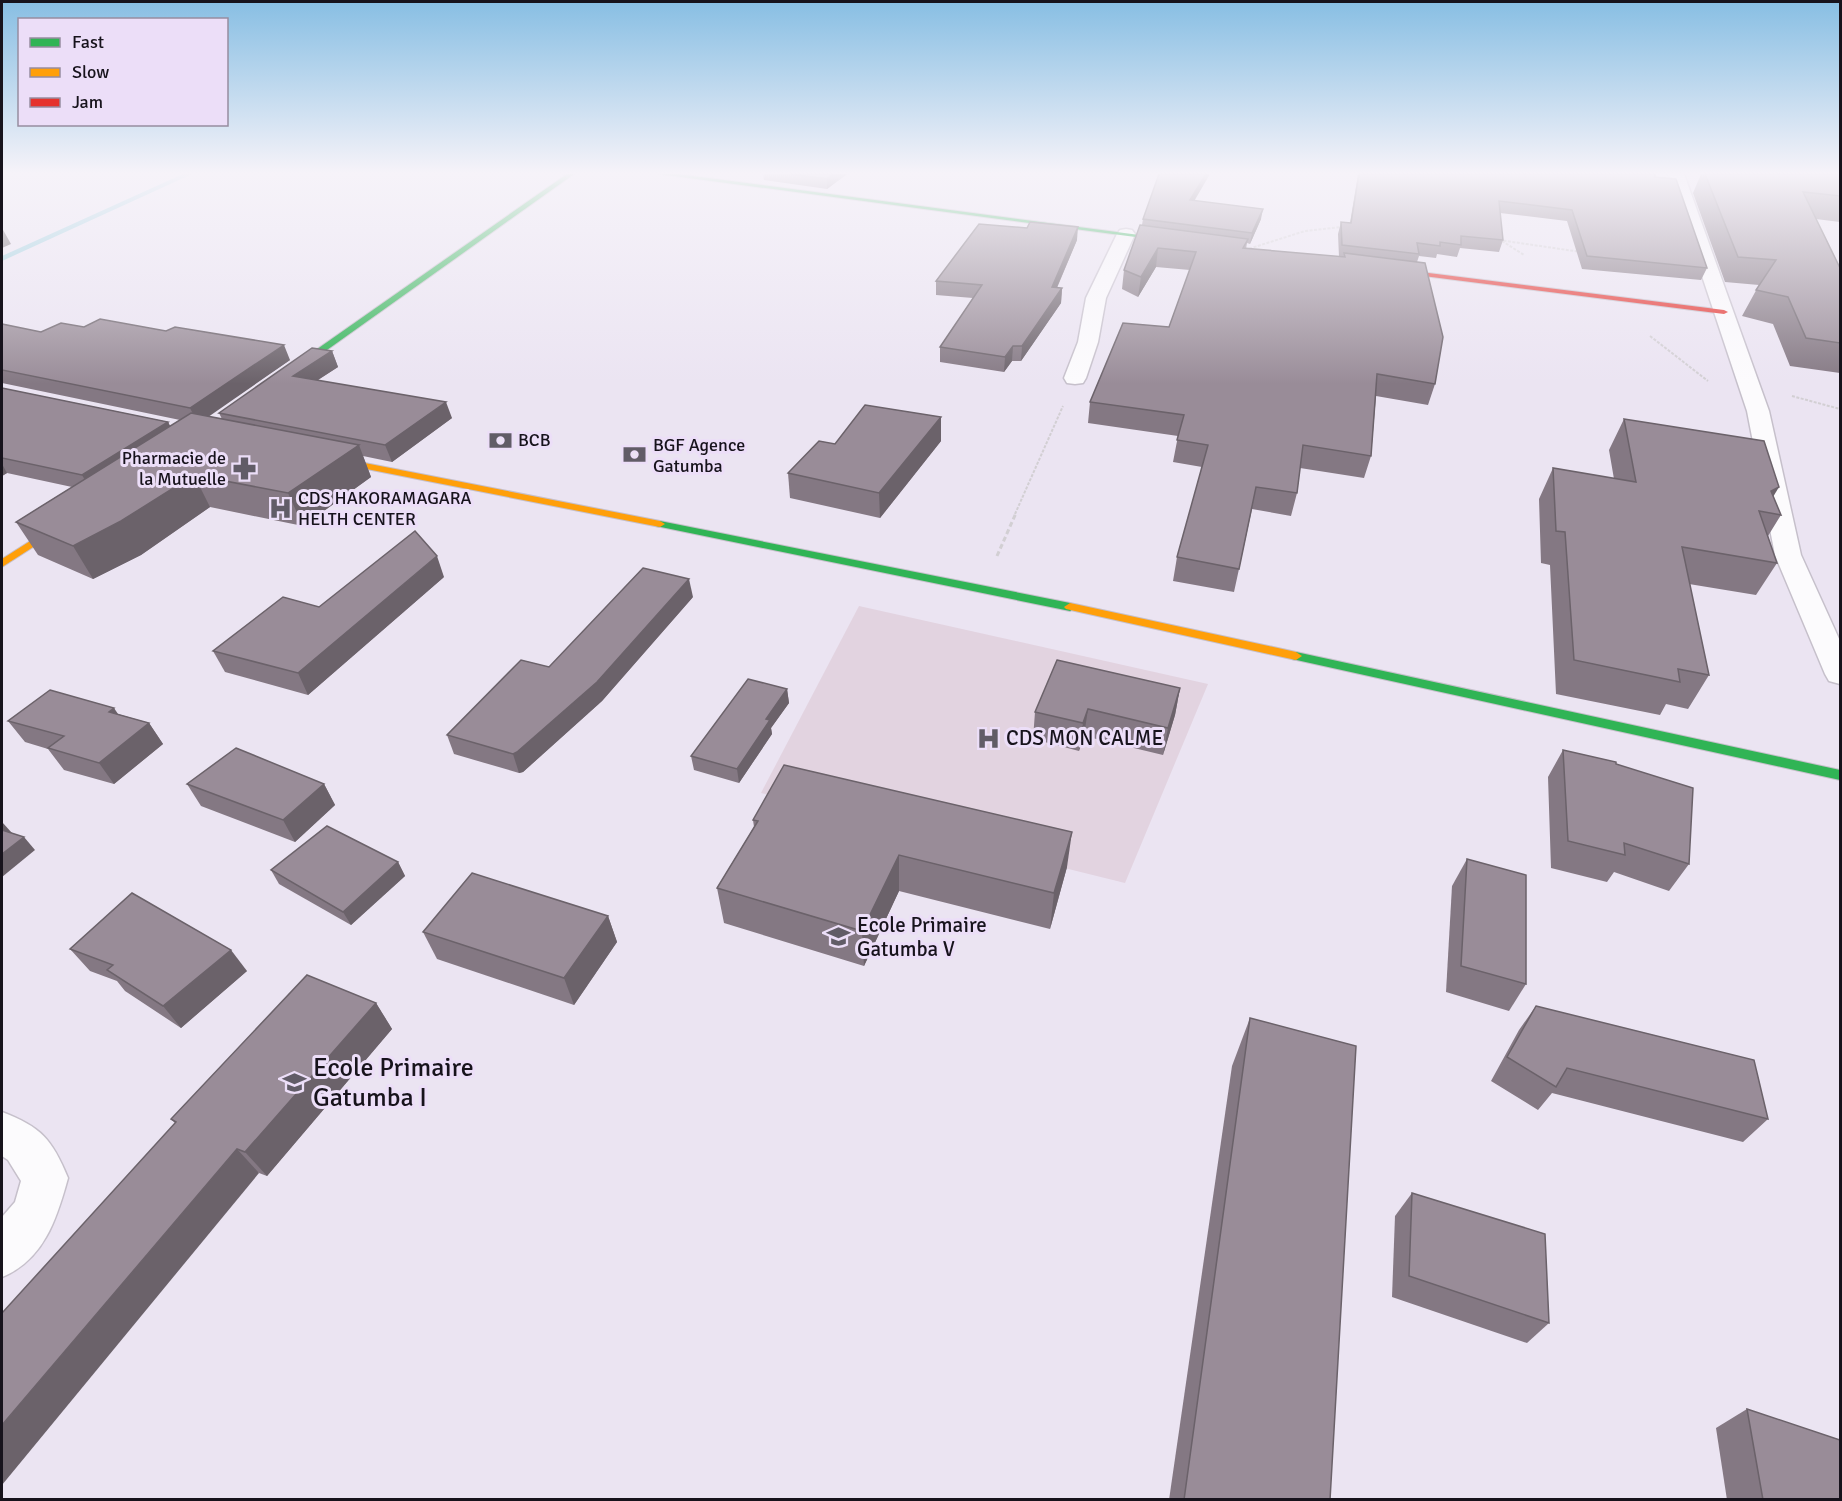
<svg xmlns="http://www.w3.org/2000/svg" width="1842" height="1501" font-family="Signika,sans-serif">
	<rect width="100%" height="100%" fill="#ebe4f2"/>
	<polygon fill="#e2d3e0" points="859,606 1208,684 1125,883 761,793"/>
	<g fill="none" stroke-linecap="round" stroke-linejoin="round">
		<polygon fill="#97cedc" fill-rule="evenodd" points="183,174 192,174 2,261 2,256"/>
		<defs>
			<g id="street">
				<polygon points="1668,174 1684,174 1769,411 1801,555 1840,641 1840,684 1829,681 1825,674 1775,555 1747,411"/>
				<polygon points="1126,229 1132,230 1135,234 1106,298 1098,342 1086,378 1083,383 1075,384 1067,383 1064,378 1078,342 1086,298 1117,234 1120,230"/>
				<path d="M2,1112C41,1127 52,1139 68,1178C57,1218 44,1260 2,1277V1217L15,1202L21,1181L8,1160L2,1156Z"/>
			</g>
			<g id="fast">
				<polygon points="567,174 574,174 289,377 283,377 283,373"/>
				<polygon points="659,174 678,174 1185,241 1181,243"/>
				<polygon points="660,521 1070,603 1076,607 1070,611 656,526 655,524"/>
				<polygon points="1296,652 1840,770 1840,780 1292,659 1290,656"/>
			</g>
			<g id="slow">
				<polygon points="324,455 660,521 665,524 660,527 321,460 319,458"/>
				<polygon points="68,517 73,520 72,522 2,567 2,559"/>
				<polygon points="1070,603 1296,652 1302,656 1296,660 1066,609 1064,607"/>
			</g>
			<polygon id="jam" points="1381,267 1724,310 1728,312 1724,314 1384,271 1381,271"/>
		</defs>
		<use href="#street" stroke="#c6c0cb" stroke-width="3"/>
		<use href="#fast" stroke="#c6c0cb" stroke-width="2"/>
		<use href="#slow" stroke="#c6c0cb" stroke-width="2"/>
		<use href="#jam" stroke="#c6c0cb" stroke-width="2"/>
		<g stroke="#d2cfd3" stroke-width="2" stroke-dasharray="3 1.5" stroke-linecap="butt">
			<polyline points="1499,240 1581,252"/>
			<polyline points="1502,241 1524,255"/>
			<polyline points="1245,250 1305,231 1342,227"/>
			<polyline points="1650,336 1708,381"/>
			<polyline points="1792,396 1840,409"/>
			<polyline points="1015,514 1063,406"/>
		</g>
		<polyline stroke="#d2cfd3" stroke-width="3" stroke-dasharray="5 3" stroke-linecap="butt" points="997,556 1016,513"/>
		<use href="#street" fill="#fcfbfd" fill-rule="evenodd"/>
		<use href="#fast" fill="#30b455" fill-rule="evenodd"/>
		<use href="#slow" fill="#ff9f0a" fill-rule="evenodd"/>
		<use href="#jam" fill="#e5322d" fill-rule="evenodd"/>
	</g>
	<g fill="#847883">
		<polygon points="763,174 847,174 827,189 764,180"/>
		<polygon points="1358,174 1655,174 1707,268 1701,280 1582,269 1567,221 1500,213 1503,240 1499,252 1460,248 1457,257 1437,254 1436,258 1419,256 1417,262 1435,384 1428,405 1376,396 1371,456 1364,478 1300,468 1297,493 1291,516 1252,509 1234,592 1173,581 1177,557 1202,467 1173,462 1178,436 1088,423 1090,402 1169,327 1190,270 1156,267 1138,297 1122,289 1124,270 1142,225 1143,219 1194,201 1261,219 1250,244 1247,243 1246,249 1339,257 1338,234 1341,222 1350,223"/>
		<polygon points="1701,174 1840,174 1840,222 1816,219 1840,268 1840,373 1790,366 1773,324 1742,316 1759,285 1725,282 1693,193"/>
		<polygon points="1077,240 1057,288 1062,288 1061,303 1021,361 1012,361 1004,372 940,362 940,347 973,298 936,295 936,281"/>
		<polygon points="2,324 41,332 84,327 290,360 208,416 222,419 219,413 332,351 338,367 318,380 452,418 392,462 363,456 371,477 303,526 210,507 141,555 93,579 38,555 16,522 72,487 7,473 2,476 2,388 168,422 170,426 180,420 2,383"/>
		<polygon points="941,417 941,441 880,518 790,498 788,473 835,444"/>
		<polygon points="1624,419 1773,497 1781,515 1768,536 1777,563 1756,595 1689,584 1709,675 1688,709 1666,704 1660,715 1556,694 1550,565 1541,563 1539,499 1553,468 1614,479 1609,450"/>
		<polygon points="444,577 308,695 225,672 213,651 319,607"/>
		<polygon points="693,597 602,701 523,772 519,773 454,754 447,735 549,667"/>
		<polygon points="1180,688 1175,715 1163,755 1084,736 1079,751 1033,739 1035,712"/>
		<polygon points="787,689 789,703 771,728 772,734 739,783 694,770 691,756"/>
		<polygon points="118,714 149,723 163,744 114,784 64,770 48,749 25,742 8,721"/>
		<polygon points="1563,750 1616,764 1689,864 1669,891 1614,872 1607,882 1551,868 1548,777"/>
		<polygon points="187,784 324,784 335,805 295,842 201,806"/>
		<polygon points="753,820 1067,867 1050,929 899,891 864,966 724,923 717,888 754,827"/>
		<polygon points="1467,859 1526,984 1509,1011 1446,992 1452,886"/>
		<polygon points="398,862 405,876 351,925 279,884 271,870"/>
		<polygon points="608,916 617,942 574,1005 437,959 423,932"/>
		<polygon points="70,949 247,971 181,1028 125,991 117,981 90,971"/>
		<polygon points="376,1003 392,1029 267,1176 259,1173 175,1123 171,1119"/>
		<polygon points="1536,1006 1768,1119 1743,1142 1552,1093 1538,1110 1491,1081 1519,1030"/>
		<polygon points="1250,1018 1330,1500 1169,1500 1232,1066"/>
		<polygon points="1412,1193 1549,1323 1527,1343 1392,1297 1395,1216"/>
		<polygon points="1747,1409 1840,1500 1727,1500 1716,1428"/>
	</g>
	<g fill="#6b626a">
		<polygon points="833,174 847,174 827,189 827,179"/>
		<polygon points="1206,174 1210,174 1189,210 1190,200"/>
		<polygon points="1263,209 1261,219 1250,244 1252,233"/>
		<polygon points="1078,227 1077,240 1051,301 1052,287"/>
		<polygon points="2,228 11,244 2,248"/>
		<polygon points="1158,248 1156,267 1138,297 1141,277"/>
		<polygon points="1062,288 1061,303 1021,361 1022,346"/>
		<polygon points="284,345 290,360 198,424 190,408"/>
		<polygon points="1013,346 1012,361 1004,372 1005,357"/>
		<polygon points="332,351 338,367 299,392 293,376"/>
		<polygon points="446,402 452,418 392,462 385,445"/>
		<polygon points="941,417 941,441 880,518 879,493"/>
		<polygon points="168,422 176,438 92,492 82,475"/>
		<polygon points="359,445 371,477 303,526 288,493"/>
		<polygon points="2,464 7,473 2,476"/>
		<polygon points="194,475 210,507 141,555 93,579 73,546"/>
		<polygon points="1779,487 1764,512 1771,491"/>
		<polygon points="437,556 444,577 308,695 298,673"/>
		<polygon points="689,579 693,597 602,701 523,772 519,773 513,754"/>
		<polygon points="1180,688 1175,715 1163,755 1168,728"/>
		<polygon points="787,689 789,703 771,728 772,734 739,783 737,769 766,719"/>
		<polygon points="114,708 128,729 109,712"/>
		<polygon points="1088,709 1084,736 1079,751 1083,723"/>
		<polygon points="149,723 163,744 114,784 99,763"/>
		<polygon points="324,784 335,805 295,842 283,820"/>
		<polygon points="2,822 12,833 2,840"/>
		<polygon points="1072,832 1067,867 1050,929 1054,893"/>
		<polygon points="24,837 35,850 2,877 2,854"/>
		<polygon points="899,855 899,891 864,966 862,931"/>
		<polygon points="398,862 405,876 351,925 343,912"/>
		<polygon points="608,916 617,942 574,1005 564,978"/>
		<polygon points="231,950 247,971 181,1028 163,1006"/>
		<polygon points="376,1003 392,1029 267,1176 245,1152"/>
		<polygon points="237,1149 259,1173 2,1485 2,1425"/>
	</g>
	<g fill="#998c98" stroke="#6b626a" stroke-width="1.5">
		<polygon points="790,174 833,174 827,179"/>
		<polygon points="1159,174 1206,174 1190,200 1263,209 1252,233 1143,219"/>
		<polygon points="1359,174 1655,174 1655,177 1676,179 1707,268 1587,256 1572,210 1499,201 1503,240 1461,236 1461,245 1440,242 1440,246 1417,243 1419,254 1342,245 1341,222 1351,223"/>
		<polygon points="1705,174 1840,174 1840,196 1803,192 1840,268 1840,343 1806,338 1788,297 1756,290 1776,260 1738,257"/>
		<polygon points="1030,222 1078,227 1052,287 1062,288 1022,346 1013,346 1005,357 940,347 982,285 936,281 979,224 1027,228"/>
		<polygon points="1140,225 1248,239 1243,248 1345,257 1344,253 1425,263 1443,337 1435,384 1377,374 1371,456 1303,445 1297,493 1256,487 1239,569 1177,557 1208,445 1177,440 1184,415 1090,402 1123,323 1169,327 1196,252 1158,248 1141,277 1124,270"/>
		<polygon points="100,319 166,331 175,327 284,345 190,408 2,370 2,324 41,332 61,323 84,327"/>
		<polygon points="312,348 332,351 293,376 446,402 385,445 219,413"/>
		<polygon points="2,388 168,422 82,475 2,458"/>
		<polygon points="865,405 941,417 879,493 788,473 819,441 835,444"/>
		<polygon points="191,413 359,445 288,493 194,475 121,521 73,546 16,522"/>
		<polygon points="1624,419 1764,441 1779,487 1771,491 1781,515 1759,511 1777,563 1682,547 1709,675 1678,669 1680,682 1574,660 1565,532 1556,531 1553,468 1636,482"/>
		<polygon points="415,531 437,556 298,673 213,651 283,597 319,607"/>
		<polygon points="643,568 689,579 597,682 517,752 513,754 447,735 521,660 549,667"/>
		<polygon points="1057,660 1180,688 1168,728 1088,709 1083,723 1035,712"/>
		<polygon points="748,679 787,689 766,719 770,720 737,769 691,756"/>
		<polygon points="50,690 114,708 109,712 149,723 99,763 48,748 64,736 8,721"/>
		<polygon points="236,748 324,784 283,820 187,784"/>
		<polygon points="1563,750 1616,762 1616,764 1693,788 1689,864 1624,843 1625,855 1568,841"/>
		<polygon points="784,765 1072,832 1054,893 899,855 862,931 717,888 758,821 753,820"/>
		<polygon points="327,826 398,862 343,912 271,870"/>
		<polygon points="2,830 24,837 2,854"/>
		<polygon points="1467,859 1526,875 1526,984 1461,966"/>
		<polygon points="472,873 608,916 564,978 423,932"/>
		<polygon points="132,893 231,950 163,1006 107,970 113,965 70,949"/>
		<polygon points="307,975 376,1003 245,1152 237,1149 2,1425 2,1313 176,1122 171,1119"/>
		<polygon points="1536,1006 1754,1060 1768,1119 1567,1068 1556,1087 1507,1057"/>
		<polygon points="1250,1018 1356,1046 1330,1500 1184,1500"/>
		<polygon points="1412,1193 1545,1234 1549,1323 1409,1276"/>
		<polygon points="1747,1409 1840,1440 1840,1500 1763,1500"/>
	</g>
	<linearGradient id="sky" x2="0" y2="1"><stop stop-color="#87bee3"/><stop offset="0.45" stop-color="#f6f3f9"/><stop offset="1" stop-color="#f6f3f9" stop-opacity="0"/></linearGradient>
	<rect width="1842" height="384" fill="url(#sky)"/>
	<defs>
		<symbol id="bank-bare" viewBox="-9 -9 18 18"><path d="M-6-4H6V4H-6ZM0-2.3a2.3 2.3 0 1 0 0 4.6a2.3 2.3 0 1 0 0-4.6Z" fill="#615c67" stroke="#ecdef8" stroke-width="2.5" paint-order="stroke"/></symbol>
		<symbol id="pharmacy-bare" viewBox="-9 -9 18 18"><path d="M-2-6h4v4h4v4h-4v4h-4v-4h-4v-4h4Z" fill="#615c67" stroke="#ecdef8" stroke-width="2.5" paint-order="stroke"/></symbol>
		<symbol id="hospital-bare" viewBox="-9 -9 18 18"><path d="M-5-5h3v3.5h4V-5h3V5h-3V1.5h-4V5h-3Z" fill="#615c67" stroke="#ecdef8" stroke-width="2.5" paint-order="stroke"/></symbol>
		<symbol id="school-bare" viewBox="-9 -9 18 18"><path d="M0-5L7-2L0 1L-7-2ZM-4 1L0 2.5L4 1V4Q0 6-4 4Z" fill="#615c67" stroke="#ecdef8" stroke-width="2.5" paint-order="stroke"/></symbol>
	</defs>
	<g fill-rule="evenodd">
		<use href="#bank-bare" x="484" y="424" width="33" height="33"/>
		<use href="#bank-bare" x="618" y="438" width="33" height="33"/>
		<use href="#pharmacy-bare" x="228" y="452" width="33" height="33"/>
		<use href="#hospital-bare" x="264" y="492" width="33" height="33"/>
		<use href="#hospital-bare" x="972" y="722" width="33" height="33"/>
		<use href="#school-bare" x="822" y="920" width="33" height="33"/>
		<use href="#school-bare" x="278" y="1066" width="33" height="33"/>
	</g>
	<g text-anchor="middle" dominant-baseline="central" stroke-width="6" stroke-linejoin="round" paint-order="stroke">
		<g font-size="18" fill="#17131c" stroke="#ecdef8" text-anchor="start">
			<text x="518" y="440">BCB</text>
			<text x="653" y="445">BGF Agence<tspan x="653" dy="21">Gatumba</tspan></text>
			<text x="226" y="458" text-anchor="end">Pharmacie de<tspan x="226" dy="21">la Mutuelle</tspan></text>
			<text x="298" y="498">CDS HAKORAMAGARA<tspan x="298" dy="21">HELTH CENTER</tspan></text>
		</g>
		<g font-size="21" fill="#17131c" stroke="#ecdef8" text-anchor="start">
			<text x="1006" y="738">CDS MON CALME</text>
			<text x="857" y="925">Ecole Primaire<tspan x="857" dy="24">Gatumba V</tspan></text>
		</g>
		<g font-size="26" fill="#17131c" stroke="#ecdef8" text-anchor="start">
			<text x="313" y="1068">Ecole Primaire<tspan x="313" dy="30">Gatumba I</tspan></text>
		</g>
	</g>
	<rect width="1842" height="1501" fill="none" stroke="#17131c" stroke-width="6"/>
	<rect x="18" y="18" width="210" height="108" fill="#ecdef8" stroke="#978da0" stroke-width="1.5"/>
	<rect x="30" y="38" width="30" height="9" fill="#30b455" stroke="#978da0" stroke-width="1.5"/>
	<text x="72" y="48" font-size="18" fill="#17131c">Fast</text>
	<rect x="30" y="68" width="30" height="9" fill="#ff9f0a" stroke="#978da0" stroke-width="1.5"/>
	<text x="72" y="78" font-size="18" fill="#17131c">Slow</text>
	<rect x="30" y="98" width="30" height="9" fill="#e5322d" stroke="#978da0" stroke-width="1.5"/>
	<text x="72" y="108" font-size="18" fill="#17131c">Jam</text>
</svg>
